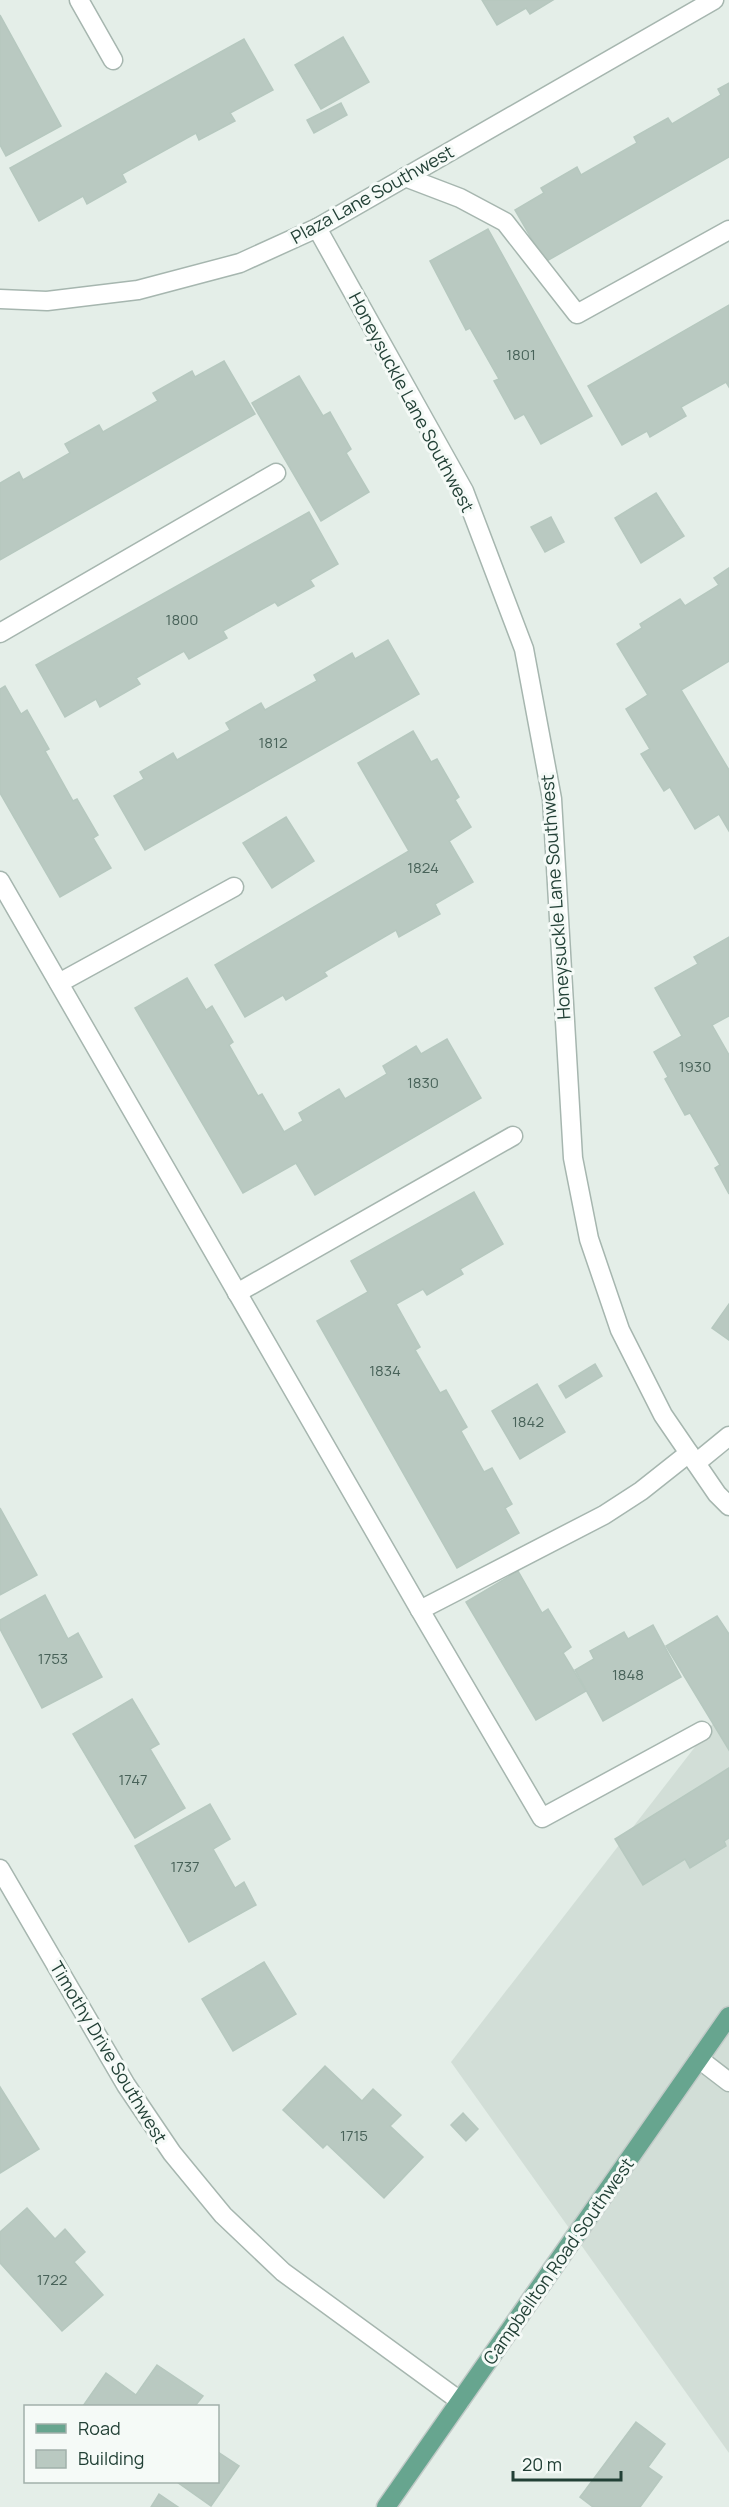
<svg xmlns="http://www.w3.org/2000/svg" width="729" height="2507" font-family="Manrope,sans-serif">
	<rect width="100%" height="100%" fill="#e4eee8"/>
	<polygon fill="#d2ded7" points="729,1703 729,2453 451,2062"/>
	<g fill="#b9c9c1" stroke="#b6c8bf" stroke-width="1.5">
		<polygon points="482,0 553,0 530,14 526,8 497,25"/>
		<polygon points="0,15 61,126 6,156 0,145"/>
		<polygon points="343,37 369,82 321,109 295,65"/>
		<polygon points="244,39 273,90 230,113 235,121 199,140 196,133 122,174 126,182 87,204 83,196 39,221 10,168"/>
		<polygon points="729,83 729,157 545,262 515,210 544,193 541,188 577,167 581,175 637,143 634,137 668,118 672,124 721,95 718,89"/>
		<polygon points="341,103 347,115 314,133 307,120"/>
		<polygon points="488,229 592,416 541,444 524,414 515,419 494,381 499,379 470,328 466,330 430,261"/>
		<polygon points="729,305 729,387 726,382 681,407 686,416 650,437 647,431 622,445 588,386"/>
		<polygon points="224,361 255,414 0,560 0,483 19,472 23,480 70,453 65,444 99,425 103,432 158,401 153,393 192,371 195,377"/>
		<polygon points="299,376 323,416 330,412 351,449 346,453 369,492 321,521 252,403"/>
		<polygon points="656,493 684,536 641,563 615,518"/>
		<polygon points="309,512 338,564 310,580 314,586 278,606 275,602 223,631 227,638 189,659 184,651 136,678 140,684 100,707 96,699 65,717 36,665"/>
		<polygon points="551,517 564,542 545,552 531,527"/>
		<polygon points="729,568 729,661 681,690 729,770 729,831 719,814 695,829 670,787 664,791 641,754 650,749 626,709 648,695 617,644 642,628 640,624 680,599 685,606 719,585 714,578"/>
		<polygon points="388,640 419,694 145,850 114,796 144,779 140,772 173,753 177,760 230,730 226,723 261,703 265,710 317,681 314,675 352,653 355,659"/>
		<polygon points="5,686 21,714 27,710 49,749 45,751 73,801 77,799 98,835 93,838 111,868 60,897 0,793 0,689"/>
		<polygon points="413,731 431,762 437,759 459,797 455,800 471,827 449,841 473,882 435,904 440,914 399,937 396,930 324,972 327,976 286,1000 283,995 245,1017 215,965 409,851 358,763"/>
		<polygon points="286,817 314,861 272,888 243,843"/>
		<polygon points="729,937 729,1016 712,1025 729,1055 729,1194 715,1168 720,1165 690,1113 685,1115 665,1079 668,1077 654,1052 682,1036 655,988 698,964 694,957"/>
		<polygon points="187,978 206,1010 212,1006 233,1042 229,1045 258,1096 262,1094 284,1132 303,1121 299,1113 339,1089 345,1099 387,1074 383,1066 416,1046 421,1054 447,1039 481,1098 315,1195 296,1163 243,1193 135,1008"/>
		<polygon points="474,1192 503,1244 460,1269 463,1274 427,1295 423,1289 396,1304 420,1347 415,1350 440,1393 446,1390 467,1427 461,1431 484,1472 492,1468 512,1504 505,1508 519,1533 457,1568 317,1321 368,1292 351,1261"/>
		<polygon points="729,1304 729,1340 712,1328"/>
		<polygon points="595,1364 602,1376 566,1398 559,1386"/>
		<polygon points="537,1384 565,1432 520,1459 492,1411"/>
		<polygon points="0,1508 37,1575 0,1595"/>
		<polygon points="518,1571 542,1613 548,1609 571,1647 563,1653 586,1691 536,1720 466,1602"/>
		<polygon points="45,1595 68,1639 78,1633 102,1677 42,1708 0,1629 0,1620"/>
		<polygon points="717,1616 729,1634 729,1750 666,1646"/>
		<polygon points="653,1625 681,1677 603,1721 575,1670 594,1659 590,1651 624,1632 628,1639"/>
		<polygon points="132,1699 159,1744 150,1749 185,1808 135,1838 73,1734"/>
		<polygon points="729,1768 729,1838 724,1841 726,1846 690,1868 685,1859 643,1885 615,1839"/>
		<polygon points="210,1804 230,1839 213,1849 235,1888 244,1882 256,1905 189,1942 135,1846"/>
		<polygon points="264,1962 296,2014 233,2051 202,1999"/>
		<polygon points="325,2066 362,2101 373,2089 401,2115 390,2126 423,2157 384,2198 327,2144 323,2148 283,2110"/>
		<polygon points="0,2087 39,2149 0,2173"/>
		<polygon points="463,2113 478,2129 466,2141 451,2125"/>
		<polygon points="27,2208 55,2239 65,2229 85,2252 74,2262 103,2295 62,2331 0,2263 0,2232"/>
		<polygon points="157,2365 203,2396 195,2406 83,2406 106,2373 136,2395"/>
		<polygon points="636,2422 665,2444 648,2467 662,2477 640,2507 593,2507 580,2497"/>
		<polygon points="218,2452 239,2466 211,2506 177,2482 218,2482"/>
		<polygon points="159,2494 178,2507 151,2507"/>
	</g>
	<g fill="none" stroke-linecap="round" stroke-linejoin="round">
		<defs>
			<g id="minor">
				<polyline points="79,0 113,60"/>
				<polyline points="405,177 460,198 505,222 577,314 729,230"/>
				<polyline points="317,228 464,491 524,649 552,799 573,1158 589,1239 620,1330 663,1415 717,1494 729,1506"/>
				<polyline points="0,299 47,301 138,290 240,263 317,228 714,0"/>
				<polyline points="0,633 276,473"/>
				<polyline points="0,881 420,1610"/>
				<polyline points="59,983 234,887"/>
				<polyline points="237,1293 513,1136"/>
				<polyline points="689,1453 641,1491 604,1515 420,1610 542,1818 702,1731"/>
				<polyline points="696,1463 729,1436"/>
				<polyline points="0,1869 126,2085 172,2153 223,2215 283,2272 460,2401"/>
				<polyline points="699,2059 729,2082"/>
			</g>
			<polyline id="major" points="386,2507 729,2016"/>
		</defs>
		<use href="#minor" stroke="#a6b6af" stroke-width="21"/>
		<use href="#major" stroke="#c1cac7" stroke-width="21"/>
		<use href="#minor" stroke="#fff" stroke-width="18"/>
		<use href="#major" stroke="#67a58f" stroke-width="18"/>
	</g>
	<g text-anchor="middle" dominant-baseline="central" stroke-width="6" stroke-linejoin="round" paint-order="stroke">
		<g font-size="15" fill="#486259">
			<text x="521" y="354">1801</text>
			<text x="182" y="619">1800</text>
			<text x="273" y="742">1812</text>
			<text x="423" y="867">1824</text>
			<text x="695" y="1066">1930</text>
			<text x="423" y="1082">1830</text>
			<text x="385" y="1370">1834</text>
			<text x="528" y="1421">1842</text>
			<text x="53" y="1658">1753</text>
			<text x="628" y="1674">1848</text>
			<text x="133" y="1779">1747</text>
			<text x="185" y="1866">1737</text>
			<text x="354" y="2135">1715</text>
			<text x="52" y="2279">1722</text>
		</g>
		<g font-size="18" fill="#224036" stroke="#f5faf7">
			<text transform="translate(372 194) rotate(-29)">Plaza Lane Southwest</text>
			<text transform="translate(412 402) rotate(62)">Honeysuckle Lane Southwest</text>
			<text transform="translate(555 897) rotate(-94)">Honeysuckle Lane Southwest</text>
			<text transform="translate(109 2052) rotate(59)">Timothy Drive Southwest</text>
			<text transform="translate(558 2261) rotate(-55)">Campbellton Road Southwest</text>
		</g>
	</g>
	<rect x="24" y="2405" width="195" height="78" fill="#f5faf7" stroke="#a1b0aa" stroke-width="1.5"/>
	<rect x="36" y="2424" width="30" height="9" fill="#67a58f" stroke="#a1b0aa" stroke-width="1.5"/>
	<text x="78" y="2435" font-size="18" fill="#224036">Road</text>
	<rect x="36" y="2450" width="30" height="18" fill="#b9c9c1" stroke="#a1b0aa" stroke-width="1.5"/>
	<text x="78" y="2465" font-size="18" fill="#224036">Building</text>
	<path d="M513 2471v9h108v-9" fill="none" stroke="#224036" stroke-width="3"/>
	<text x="522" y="2471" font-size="18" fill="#224036" stroke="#f5faf7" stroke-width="4.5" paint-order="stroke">20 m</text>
</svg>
